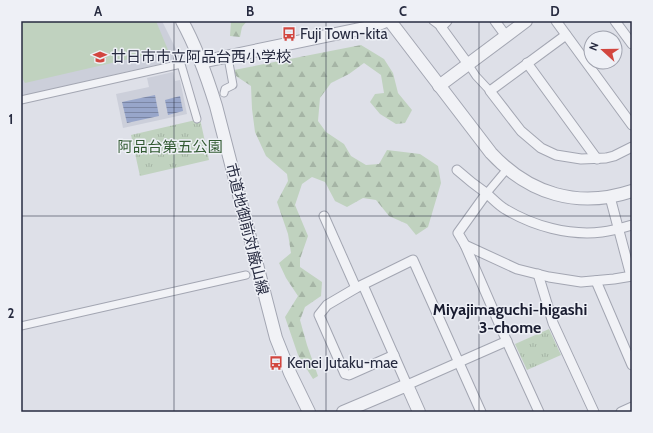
<svg xmlns="http://www.w3.org/2000/svg" width="653" height="433" font-family="Cabin,'Noto Sans JP',sans-serif">
	<defs>
		<pattern id="grass-tufts" width="24" height="20" patternUnits="userSpaceOnUse"><rect width="24" height="20" fill="#c0d2bf"/><path d="M3 7l-1-3M5 7V3M7 7l1-3M15 17l-1-3M17 17v-4M19 17l1-3" fill="none" stroke="#a5b4a5"/></pattern>
		<pattern id="forest-firs" width="22" height="20" patternUnits="userSpaceOnUse"><rect width="22" height="20" fill="#c0d2bf"/><path d="M5 1l3.5 6h-7zM16 11l3.5 6h-7z" fill="#a5b4a5"/></pattern>
		<pattern id="water-rules" width="6" height="5" patternUnits="userSpaceOnUse"><rect width="6" height="5" fill="#98a6ca"/><path d="M0 2.5h6" fill="none" stroke="#7c87a5"/></pattern>
	</defs>
	<rect width="100%" height="100%" fill="#dee0e8"/>
	<g fill="#cccfda">
		<polygon points="21,21 162,21 179,55 178,60 21,96"/>
		<polygon points="173,72 175,81 180,80 187,114 123,128 116,94 149,87 147,78"/>
	</g>
	<g fill="url(#grass-tufts)">
		<polygon points="200,119 209,160 140,176 131,135"/>
		<polygon points="549,329 561,355 527,370 515,344"/>
	</g>
	<g fill="url(#forest-firs)">
		<polygon points="231,21 247,21 242,27 240,37 230,36"/>
		<polygon points="361,45 384,59 393,73 398,93 412,110 405,123 396,124 380,114 370,102 375,94 384,93 381,75 364,63 349,74 331,83 320,98 318,121 326,132 344,144 351,156 366,165 379,164 387,150 420,154 438,166 441,183 428,227 416,235 407,224 389,216 376,200 363,198 347,207 335,201 325,182 312,177 302,184 295,205 308,236 300,259 300,267 322,282 321,296 305,307 300,320 307,345 318,376 313,379 298,355 285,317 298,296 286,278 279,263 291,253 288,234 277,202 288,181 287,174 266,156 255,132 252,109 251,86 236,76 234,70"/>
	</g>
	<polygon fill="#c0d2bf" points="21,21 156,21 168,50 25,83 21,76"/>
	<g fill="url(#water-rules)">
		<polygon points="155,95 159,116 127,123 122,102"/>
		<polygon points="180,96 183,111 168,115 165,100"/>
	</g>
	<g fill="none" stroke-linecap="round" stroke-linejoin="round">
		<defs>
			<g id="pedestrian">
				<polyline points="433,21 441,27"/>
				<polyline points="468,64 476,76 490,91"/>
				<polyline points="224,93 225,89 233,85 229,63"/>
				<polyline points="21,100 181,64 197,119"/>
				<polyline points="486,194 507,169"/>
				<polyline points="21,326 246,275"/>
			</g>
			<g id="minor">
				<polyline points="447,21 441,27 468,64"/>
				<polyline points="495,21 506,36"/>
				<polyline points="556,21 632,125"/>
				<polyline points="615,21 632,44"/>
				<polyline points="566,35 490,91 521,131 541,148 556,155 581,159 606,158 614,156 632,147"/>
				<polyline points="527,63 597,159"/>
				<path d="M457,170C466,178 476,186 486,193C492,198 498,205 505,209C533,226 569,236 602,232C612,231 622,228 632,225"/>
				<polyline points="486,194 458,233 465,245 508,344 539,412"/>
				<polyline points="610,197 631,276"/>
				<polyline points="324,216 356,288"/>
				<polyline points="465,245 517,269 549,277 581,282 614,279 632,276"/>
				<polyline points="538,274 553,323 594,412"/>
				<polyline points="596,281 632,365"/>
				<polyline points="363,285 407,385 507,341"/>
				<polyline points="394,355 349,375 345,374 319,315 327,305 356,288 413,260 481,412"/>
				<polyline points="621,412 632,407"/>
			</g>
			<g id="tertiary">
				<path d="M182,21C197,48 207,77 216,106L276,338L290,373L309,412"/>
				<path d="M390,21L491,153C529,194 578,209 632,191"/>
				<polyline points="201,62 374,26 386,21"/>
				<polyline points="439,86 526,21"/>
				<polyline points="343,412 407,385 419,412"/>
			</g>
		</defs>
		<use href="#pedestrian" stroke="#a3a6b2" stroke-width="9"/>
		<use href="#minor" stroke="#a3a6b2" stroke-width="11"/>
		<use href="#tertiary" stroke="#a3a6b2" stroke-width="14"/>
		<use href="#pedestrian" stroke="#f1f2f6" stroke-width="7"/>
		<use href="#minor" stroke="#f1f2f6" stroke-width="9"/>
		<use href="#tertiary" stroke="#f1f2f6" stroke-width="12"/>
	</g>
	<path fill="none" stroke="#272b40" stroke-width="1" stroke-opacity="0.55" d="M174,21V412M326,21V412M479,21V412M21,216H632"/>
	<defs>
		<symbol id="bus-bare" viewBox="-9 -9 18 18"><path d="M-5-6H5V4H4V6H2V4H-2V6H-4V4H-5ZM-3.5-4V0h7V-4ZM-3.5 1.2v1.5H-2V1.2ZM2 1.2v1.5H3.5V1.2Z" fill="#d2463f" stroke="#eef0f6" stroke-width="2.5" paint-order="stroke"/></symbol>
		<symbol id="school-bare" viewBox="-9 -9 18 18"><path d="M0-5L7-2L0 1L-7-2ZM-4 1L0 2.5L4 1V4Q0 6-4 4Z" fill="#d2463f" stroke="#eef0f6" stroke-width="2.5" paint-order="stroke"/></symbol>
	</defs>
	<g fill-rule="evenodd">
		<use href="#bus-bare" x="279" y="24" width="20" height="20"/>
		<use href="#school-bare" x="90" y="47" width="20" height="20"/>
		<use href="#bus-bare" x="266" y="353" width="20" height="20"/>
	</g>
	<g text-anchor="middle" dominant-baseline="central" stroke-width="3" stroke-linejoin="round" paint-order="stroke">
		<g font-size="15" fill="#272b40" stroke="#eef0f6" text-anchor="start">
			<text x="300" y="34">Fuji Town-kita</text>
			<text x="111" y="57">廿日市市立阿品台西小学校</text>
			<text x="287" y="363">Kenei Jutaku-mae</text>
		</g>
		<g font-size="15" fill="#345c34" stroke="#eef0f6">
			<text x="170" y="147">阿品台第五公園</text>
		</g>
		<g font-size="15" fill="#272b40" stroke="#eef0f6">
			<text transform="translate(247 229) rotate(76)">市道地御前対厳山線</text>
		</g>
		<g font-size="16" font-weight="bold" fill="#191c30" stroke="#eef0f6">
			<text x="510" y="309">Miyajimaguchi-higashi<tspan x="510" dy="18">3-chome</tspan></text>
		</g>
	</g>
	<rect width="653" height="433" fill="none" stroke="#eef0f6" stroke-width="44"/>
	<g transform="translate(603 50) rotate(291)"><circle r="19" fill="#eef0f6" stroke="#9ea1ad"/>
	<path d="M0-3L7 15L0 10L-7 15Z" fill="#d2463f"/>
	<text y="-6" font-size="11" font-weight="bold" text-anchor="middle" fill="#272b40">N</text>
	</g>
	<rect x="22" y="22" width="609" height="389" fill="none" stroke="#272b40" stroke-width="1.5"/>
	<g font-size="13" text-anchor="middle" font-weight="bold" fill="#272b40">
		<text x="98" y="16">A</text>
		<text x="250" y="16">B</text>
		<text x="403" y="16">C</text>
		<text x="555" y="16">D</text>
		<text x="11" y="124">1</text>
		<text x="11" y="318">2</text>
	</g>
</svg>
